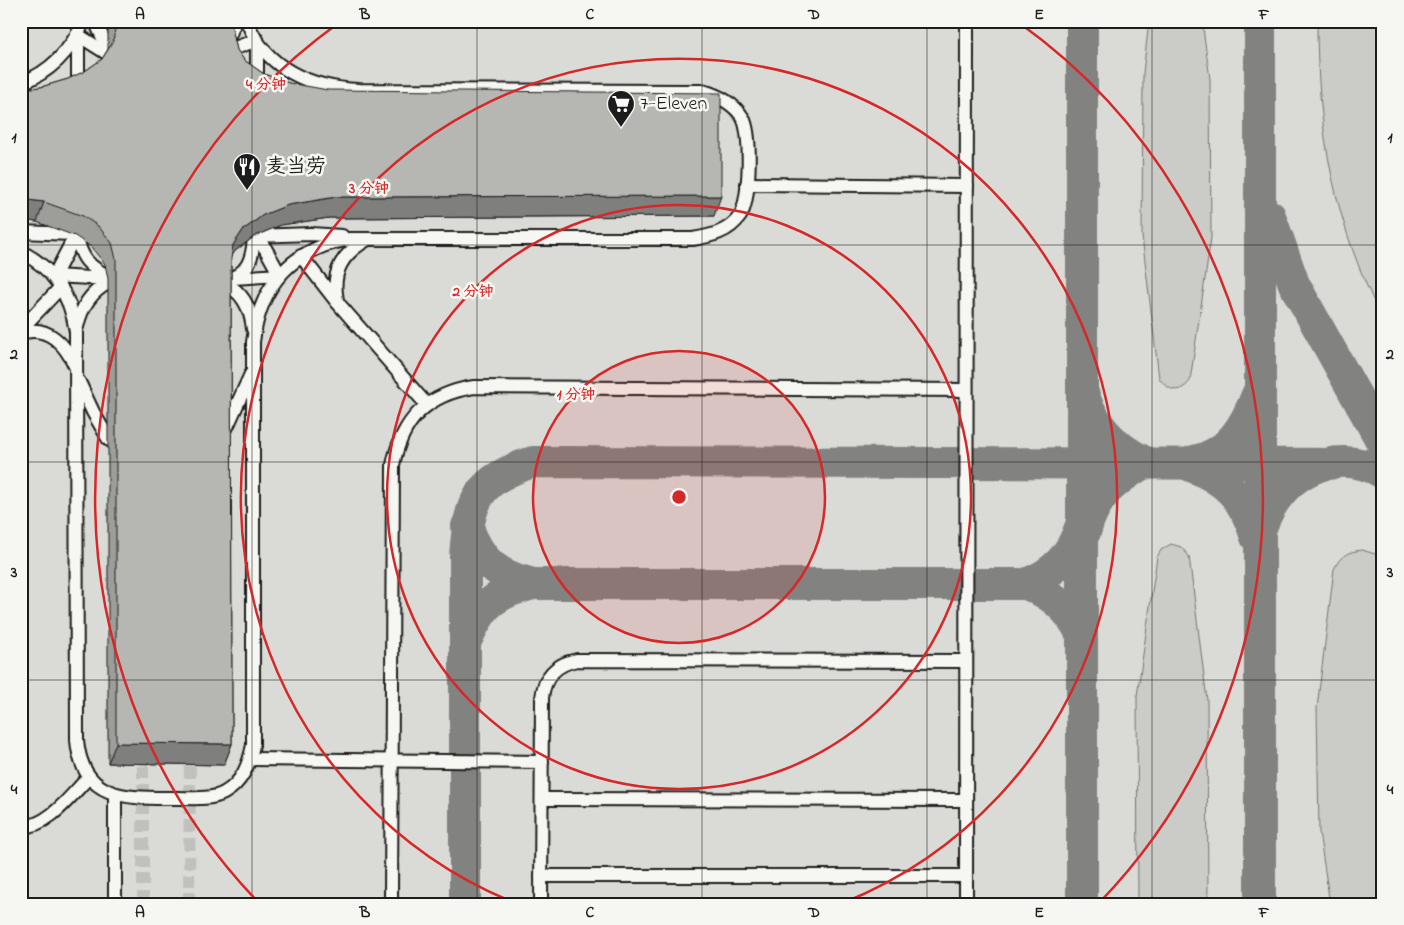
<svg xmlns="http://www.w3.org/2000/svg" width="1404" height="925" font-family="'Indie Flower','LXGW WenKai TC',sans-serif">
	<rect width="100%" height="100%" fill="#e9e9e5"/>
	<filter id="ink" filterUnits="userSpaceOnUse"><feTurbulence type="fractalNoise" baseFrequency=".02" numOctaves="2"/><feDisplacementMap in="SourceGraphic" scale="10" xChannelSelector="R" yChannelSelector="G"/><feConvolveMatrix kernelMatrix="1 2 1 2 8 2 1 2 1" color-interpolation-filters="sRGB"/></filter>
	<g filter="url(#ink)">
		<rect fill="#dadad6" x="21" y="21" width="1362" height="883"/>
		<g fill="#cbcbc7" stroke="#747472">
			<path d="M1149,21H1202L1210,79L1211,238L1190,381C1179,395 1169,391 1159,378L1142,236L1143,73Z"/>
			<path d="M1317,21H1383V320C1334,224 1317,129 1317,21Z"/>
			<polygon points="1171,544 1181,547 1189,556 1207,700 1208,904 1138,904 1137,696 1157,557 1161,550"/>
			<path d="M1362,550L1375,554L1383,563V904H1330L1319,832L1317,708L1334,569C1341,555 1347,552 1362,550Z"/>
		</g>
		<g fill="none" stroke-linecap="round" stroke-linejoin="round">
			<g stroke="#828280" stroke-width="32">
				<polyline points="1270,216 1294,284 1383,444"/>
				<path d="M1083,393C1093,425 1116,448 1145,462"/>
				<path d="M1194,461C1229,454 1245,426 1257,395"/>
				<path d="M1189,465C1227,480 1244,498 1256,537"/>
				<path d="M467,526C481,563 496,575 534,584"/>
				<path d="M1261,528C1278,476 1332,444 1383,473"/>
				<path d="M1085,532C1095,495 1114,481 1145,462"/>
				<path d="M1026,584C1053,595 1069,609 1082,635"/>
				<path d="M465,643C483,604 492,594 534,584H1026C1055,573 1071,555 1081,525"/>
				<path d="M465,904V557C469,500 477,480 533,462C799,465 1064,462 1329,464"/>
				<polyline points="1082,904 1082,21"/>
				<polyline points="1260,904 1260,21"/>
			</g>
			<g stroke="#c0c0bd" stroke-width="12" stroke-dasharray="12 6" stroke-linecap="butt">
				<polyline points="143,904 143,746"/>
				<polyline points="189,904 190,749"/>
			</g>
			<defs>
				<g id="minor">
					<polyline points="95,21 108,49"/>
					<polyline points="78,35 78,90"/>
					<polyline points="78,35 108,54"/>
					<polyline points="257,40 257,84"/>
					<polyline points="225,47 235,21"/>
					<polyline points="224,52 257,40"/>
					<path d="M21,83C52,72 71,50 84,21"/>
					<polyline points="747,184 967,186"/>
					<polyline points="21,232 72,234"/>
					<polyline points="254,236 311,234 342,236"/>
					<polyline points="254,236 265,248 280,275"/>
					<path d="M77,237C81,258 89,267 108,276"/>
					<path d="M21,252C54,268 71,297 76,332L77,740C82,802 130,798 178,798C192,798 211,800 224,793C242,783 249,765 253,745V342C260,284 293,248 350,239H693C711,236 729,232 740,216C750,201 752,135 743,118C734,103 719,96 703,91L359,90C311,88 265,69 247,21"/>
					<polyline points="301,256 337,302 426,404"/>
					<polyline points="54,276 108,279"/>
					<polyline points="54,276 75,236"/>
					<polyline points="233,278 280,275"/>
					<path d="M224,280C248,276 253,258 254,236"/>
					<path d="M224,283C243,292 251,309 253,329"/>
					<path d="M337,300C331,271 343,253 368,239"/>
					<path d="M77,327C81,308 91,292 108,283"/>
					<polyline points="21,329 61,287"/>
					<path d="M21,333C48,324 66,345 76,368"/>
					<polyline points="79,382 93,412 109,440"/>
					<polyline points="226,429 251,374"/>
					<polyline points="250,759 542,762"/>
					<polyline points="115,795 115,904"/>
					<polyline points="542,799 966,800"/>
					<path d="M21,827C49,827 71,795 89,777"/>
					<polyline points="541,876 966,876"/>
					<path d="M391,904L393,465C402,420 427,394 474,387L966,390"/>
					<path d="M541,904L542,698C544,676 556,664 577,660L966,661"/>
					<polyline points="966,904 967,21"/>
				</g>
			</defs>
			<use href="#minor" stroke="#1c1c1c" stroke-width="16"/>
			<use href="#minor" stroke="#f6f6f2" stroke-width="12"/>
		</g>
		<polygon fill="#9d9d9a" stroke="#1c1c1c" points="108,21 232,21 232,28 237,50 244,60 264,74 289,83 714,216 329,218 281,225 255,236 235,251 232,256 231,259 232,744 224,765 108,763 108,279 105,264 91,247 75,236 37,222 21,220 21,89 41,87 68,79 85,71 102,59 108,49"/>
		<g fill="#7f7f7d" stroke="#1c1c1c">
			<polygon points="721,196 714,216 329,218 281,225 255,236 235,251 226,265 233,245 243,230 263,215 288,205 336,197"/>
			<polygon points="21,199 44,202 37,222 21,220"/>
			<polygon points="116,743 232,744 224,765 108,763"/>
		</g>
		<polygon fill="#b6b6b3" stroke="#1c1c1c" points="115,21 232,21 232,28 237,50 244,60 264,74 289,83 328,90 721,93 721,196 336,197 288,205 263,215 243,230 233,245 231,259 232,744 116,743 116,259 112,243 98,226 83,216 44,202 21,199 21,89 41,87 68,79 85,71 102,59 113,42 115,29"/>
	</g>
	<path fill="none" stroke="#1c1c1c" stroke-width="1" stroke-opacity="0.55" d="M252,21V904M477,21V904M702,21V904M927,21V904M1152,21V904M21,245H1383M21,462H1383M21,680H1383"/>
	<circle cx="679" cy="497" r="146" fill="#d62828" fill-opacity=".12"/>
	<g fill="none" stroke="#d62828" stroke-width="2.5">
		<circle cx="679" cy="497" r="146"/>
		<circle cx="679" cy="497" r="292"/>
		<path d="M515 903A438 438 0 1 1 843 903"/>
		<path d="M259 903A584 584 0 0 1 340 22M1018 22A584 584 0 0 1 1099 903"/>
	</g>
	<defs>
		<symbol id="supermarket-pin" viewBox="-11 -11 22 30"><path d="M0 17L-7.5 6A9.5 9.5 0 1 1 7.5 6Z" fill="#1c1c1c" stroke="#f6f6f2"/><path d="M-6-5.5h2.5l.6 2H6L4.5 2H-2.5L-4.4-4H-6ZM-1.5 3.2a1.3 1.3 0 1 0 .1 0ZM3 3.2a1.3 1.3 0 1 0 .1 0Z" fill="#fff"/></symbol>
		<symbol id="restaurant-pin" viewBox="-11 -11 22 30"><path d="M0 17L-7.5 6A9.5 9.5 0 1 1 7.5 6Z" fill="#1c1c1c" stroke="#f6f6f2"/><path d="M-5-6h1v4h1v-4h1v4h1v-4h1v5L-1.5 .5V6h-2V.5L-5-1ZM5-6V6H3V1.5H1.5Q1.5-4 5-6Z" fill="#fff"/></symbol>
	</defs>
	<g fill-rule="evenodd">
		<use href="#supermarket-pin" x="605" y="88" width="32" height="43"/>
		<use href="#restaurant-pin" x="231" y="151" width="32" height="43"/>
	</g>
	<g text-anchor="middle" dominant-baseline="central" stroke-width="5" stroke-linejoin="round" paint-order="stroke">
		<g font-size="20" fill="#1c1c1c" stroke="#f6f6f2" text-anchor="start">
			<text x="640" y="104">7-Eleven</text>
			<text x="266" y="167">麦当劳</text>
		</g>
	</g>
	<circle cx="679" cy="497" r="8" fill="#d62828" stroke="#f6f6f2" stroke-width="2.5"/>
	<g font-size="15" text-anchor="middle" font-weight="bold" fill="#d62828" stroke="#f6f6f2" stroke-width="5" stroke-linejoin="round" paint-order="stroke">
		<text x="266" y="89">4 分钟</text>
		<text x="369" y="193">3 分钟</text>
		<text x="473" y="296">2 分钟</text>
		<text x="576" y="399">1 分钟</text>
	</g>
	<rect width="1404" height="925" fill="none" stroke="#f6f6f2" stroke-width="55"/>
	<rect x="28" y="28" width="1348" height="870" fill="none" stroke="#1c1c1c" stroke-width="2"/>
	<g font-size="16" text-anchor="middle" font-weight="bold" fill="#1c1c1c">
		<text x="140" y="19">A</text>
		<text x="365" y="19">B</text>
		<text x="590" y="19">C</text>
		<text x="814" y="19">D</text>
		<text x="1039" y="19">E</text>
		<text x="1264" y="19">F</text>
		<text x="14" y="142">1</text>
		<text x="1390" y="142">1</text>
		<text x="14" y="359">2</text>
		<text x="1390" y="359">2</text>
		<text x="14" y="577">3</text>
		<text x="1390" y="577">3</text>
		<text x="14" y="794">4</text>
		<text x="1390" y="794">4</text>
		<text x="140" y="917">A</text>
		<text x="365" y="917">B</text>
		<text x="590" y="917">C</text>
		<text x="814" y="917">D</text>
		<text x="1039" y="917">E</text>
		<text x="1264" y="917">F</text>
	</g>
</svg>
